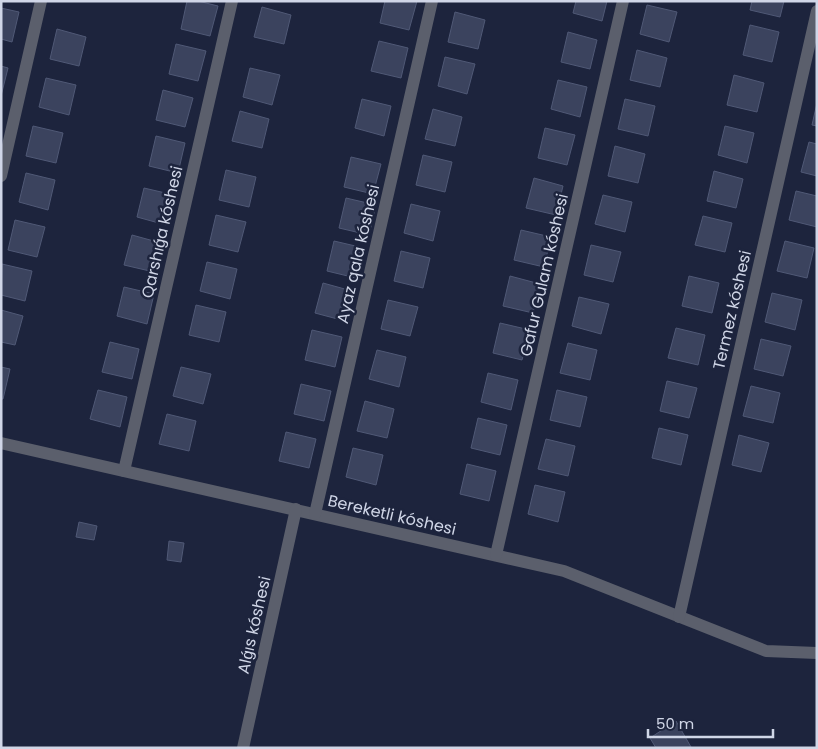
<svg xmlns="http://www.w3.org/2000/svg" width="818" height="749" font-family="Poppins,sans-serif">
	<rect width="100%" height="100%" fill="#1d243d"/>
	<g fill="#3b435e" stroke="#505976">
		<polygon points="187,1 198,1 218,6 210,36 181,29"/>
		<polygon points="385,1 417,1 409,30 380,23"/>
		<polygon points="576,1 607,1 602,21 573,13"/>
		<polygon points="752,1 784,1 780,17 750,10"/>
		<polygon points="647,5 677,12 669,42 640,34"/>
		<polygon points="262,7 291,15 284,44 254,37"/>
		<polygon points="1,8 19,12 12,42 1,39"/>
		<polygon points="455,12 485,20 478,49 448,42"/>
		<polygon points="750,25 779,32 772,62 743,55"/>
		<polygon points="57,29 86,37 79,66 50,59"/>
		<polygon points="568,32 597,40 590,69 561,62"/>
		<polygon points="379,41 408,48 401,78 371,71"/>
		<polygon points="176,44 206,51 198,81 169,74"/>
		<polygon points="637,50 667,58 660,87 630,80"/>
		<polygon points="445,57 475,64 467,94 438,86"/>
		<polygon points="1,66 8,68 1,96"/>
		<polygon points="250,68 280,75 272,105 243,97"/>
		<polygon points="734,75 764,83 757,112 727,105"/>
		<polygon points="46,78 76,85 69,115 39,107"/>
		<polygon points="558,80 587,87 580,117 551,109"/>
		<polygon points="163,90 193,98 185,127 156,120"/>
		<polygon points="362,99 391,106 384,136 355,128"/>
		<polygon points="625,99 655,106 648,136 618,129"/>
		<polygon points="817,103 817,126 812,125"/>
		<polygon points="433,109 462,117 455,146 425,139"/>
		<polygon points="240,111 269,119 262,148 232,141"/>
		<polygon points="33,126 63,133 56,163 26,156"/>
		<polygon points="725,126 754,133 747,163 718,155"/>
		<polygon points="545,128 575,135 567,165 538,158"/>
		<polygon points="156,136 185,143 178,173 149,166"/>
		<polygon points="809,142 817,144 817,176 801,172"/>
		<polygon points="615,146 645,154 638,183 608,176"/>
		<polygon points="423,155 452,162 445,192 416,185"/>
		<polygon points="351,157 381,164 373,194 344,187"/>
		<polygon points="226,170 256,177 249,207 219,200"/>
		<polygon points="714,171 743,179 736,208 707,201"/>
		<polygon points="26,173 55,180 48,210 19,202"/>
		<polygon points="534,178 563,186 556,215 526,208"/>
		<polygon points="144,188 174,195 166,225 137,217"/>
		<polygon points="796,191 817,196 817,227 789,220"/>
		<polygon points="603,195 632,202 625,232 595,224"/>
		<polygon points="346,198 376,205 369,235 339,228"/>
		<polygon points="411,204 440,211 433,241 404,233"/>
		<polygon points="216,215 246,222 238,252 209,245"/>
		<polygon points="703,216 732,223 725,252 695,245"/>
		<polygon points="15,220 45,227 37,257 8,250"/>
		<polygon points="521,230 551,237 544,267 514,260"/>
		<polygon points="132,235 161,243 154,272 124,265"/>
		<polygon points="334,241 364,248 356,278 327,271"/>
		<polygon points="785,241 814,248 807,278 777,271"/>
		<polygon points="591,245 621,252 613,282 584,275"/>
		<polygon points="401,251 430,258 423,288 394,281"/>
		<polygon points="207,262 237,269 230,299 200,291"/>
		<polygon points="2,264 32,271 25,301 1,295"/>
		<polygon points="510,276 540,284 533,313 503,306"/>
		<polygon points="689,276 719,283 712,313 682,306"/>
		<polygon points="323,283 352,291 345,321 315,313"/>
		<polygon points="124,287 154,294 147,324 117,316"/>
		<polygon points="772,293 802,300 795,330 765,322"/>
		<polygon points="579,297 609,304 601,334 572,326"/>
		<polygon points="388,300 418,307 410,336 381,329"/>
		<polygon points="196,305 226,312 219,342 189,335"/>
		<polygon points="1,310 23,316 15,345 1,342"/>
		<polygon points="500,323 530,330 522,360 493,353"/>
		<polygon points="676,328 705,335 698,365 668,358"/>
		<polygon points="312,330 342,337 335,367 305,360"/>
		<polygon points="761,339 791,346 783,376 754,369"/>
		<polygon points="110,342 139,349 132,379 102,372"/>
		<polygon points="568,343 597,350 590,380 560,373"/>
		<polygon points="377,350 406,357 399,387 369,379"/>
		<polygon points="1,367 10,369 3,399 1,399"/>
		<polygon points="181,367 211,374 203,404 173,396"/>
		<polygon points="488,373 518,380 511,410 481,402"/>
		<polygon points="667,381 697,388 689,418 660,411"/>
		<polygon points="301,384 331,391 324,421 294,414"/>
		<polygon points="751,386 780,393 773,423 743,416"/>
		<polygon points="98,390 127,397 120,427 90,419"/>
		<polygon points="557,390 587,397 580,427 550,420"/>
		<polygon points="365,401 394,409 387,438 357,431"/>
		<polygon points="167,414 196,421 189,451 159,444"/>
		<polygon points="478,418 507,425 500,455 471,448"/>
		<polygon points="659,428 688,435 681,465 652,458"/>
		<polygon points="286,432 316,439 309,468 279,461"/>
		<polygon points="739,435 769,443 761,472 732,465"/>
		<polygon points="546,439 575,446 568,476 538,469"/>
		<polygon points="353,448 383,455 376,485 346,477"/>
		<polygon points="467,464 496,471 489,501 460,494"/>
		<polygon points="535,485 565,492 558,522 528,514"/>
		<polygon points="79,522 97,526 94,540 76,537"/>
		<polygon points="169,541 184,543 181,562 167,560"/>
		<polygon points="676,721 691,747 656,748 650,738"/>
	</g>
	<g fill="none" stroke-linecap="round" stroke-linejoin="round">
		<g stroke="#5b5f6c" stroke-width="12">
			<polyline points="1,176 41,1"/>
			<polyline points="1,443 564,571 766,651 817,653"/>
			<polyline points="124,471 232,1"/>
			<polyline points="315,514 432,1"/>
			<polyline points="496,555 623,1"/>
			<polyline points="679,617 817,11"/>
			<polyline points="243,748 296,509"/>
		</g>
	</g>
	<g text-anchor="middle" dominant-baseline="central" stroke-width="5" stroke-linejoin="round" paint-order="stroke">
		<g font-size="16" fill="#d0d6e7" stroke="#1d243d">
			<text transform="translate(162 232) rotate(-77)">Qarshıǵa kóshesi</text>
			<text transform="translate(358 254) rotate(-77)">Ayaz qala kóshesi</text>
			<text transform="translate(544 275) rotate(-77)">Gafur Gulam kóshesi</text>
			<text transform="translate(732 310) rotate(-77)">Termez kóshesi</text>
			<text transform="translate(392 515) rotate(13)">Bereketli kóshesi</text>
			<text transform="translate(254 625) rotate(-77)">Alǵıs kóshesi</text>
		</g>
	</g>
	<rect width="818" height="749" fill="none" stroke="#d0d6e7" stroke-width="5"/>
	<path d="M648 729v8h125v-8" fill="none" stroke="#d0d6e7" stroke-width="2.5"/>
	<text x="656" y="729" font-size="15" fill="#d0d6e7" stroke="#1d243d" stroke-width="4" paint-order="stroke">50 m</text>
</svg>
